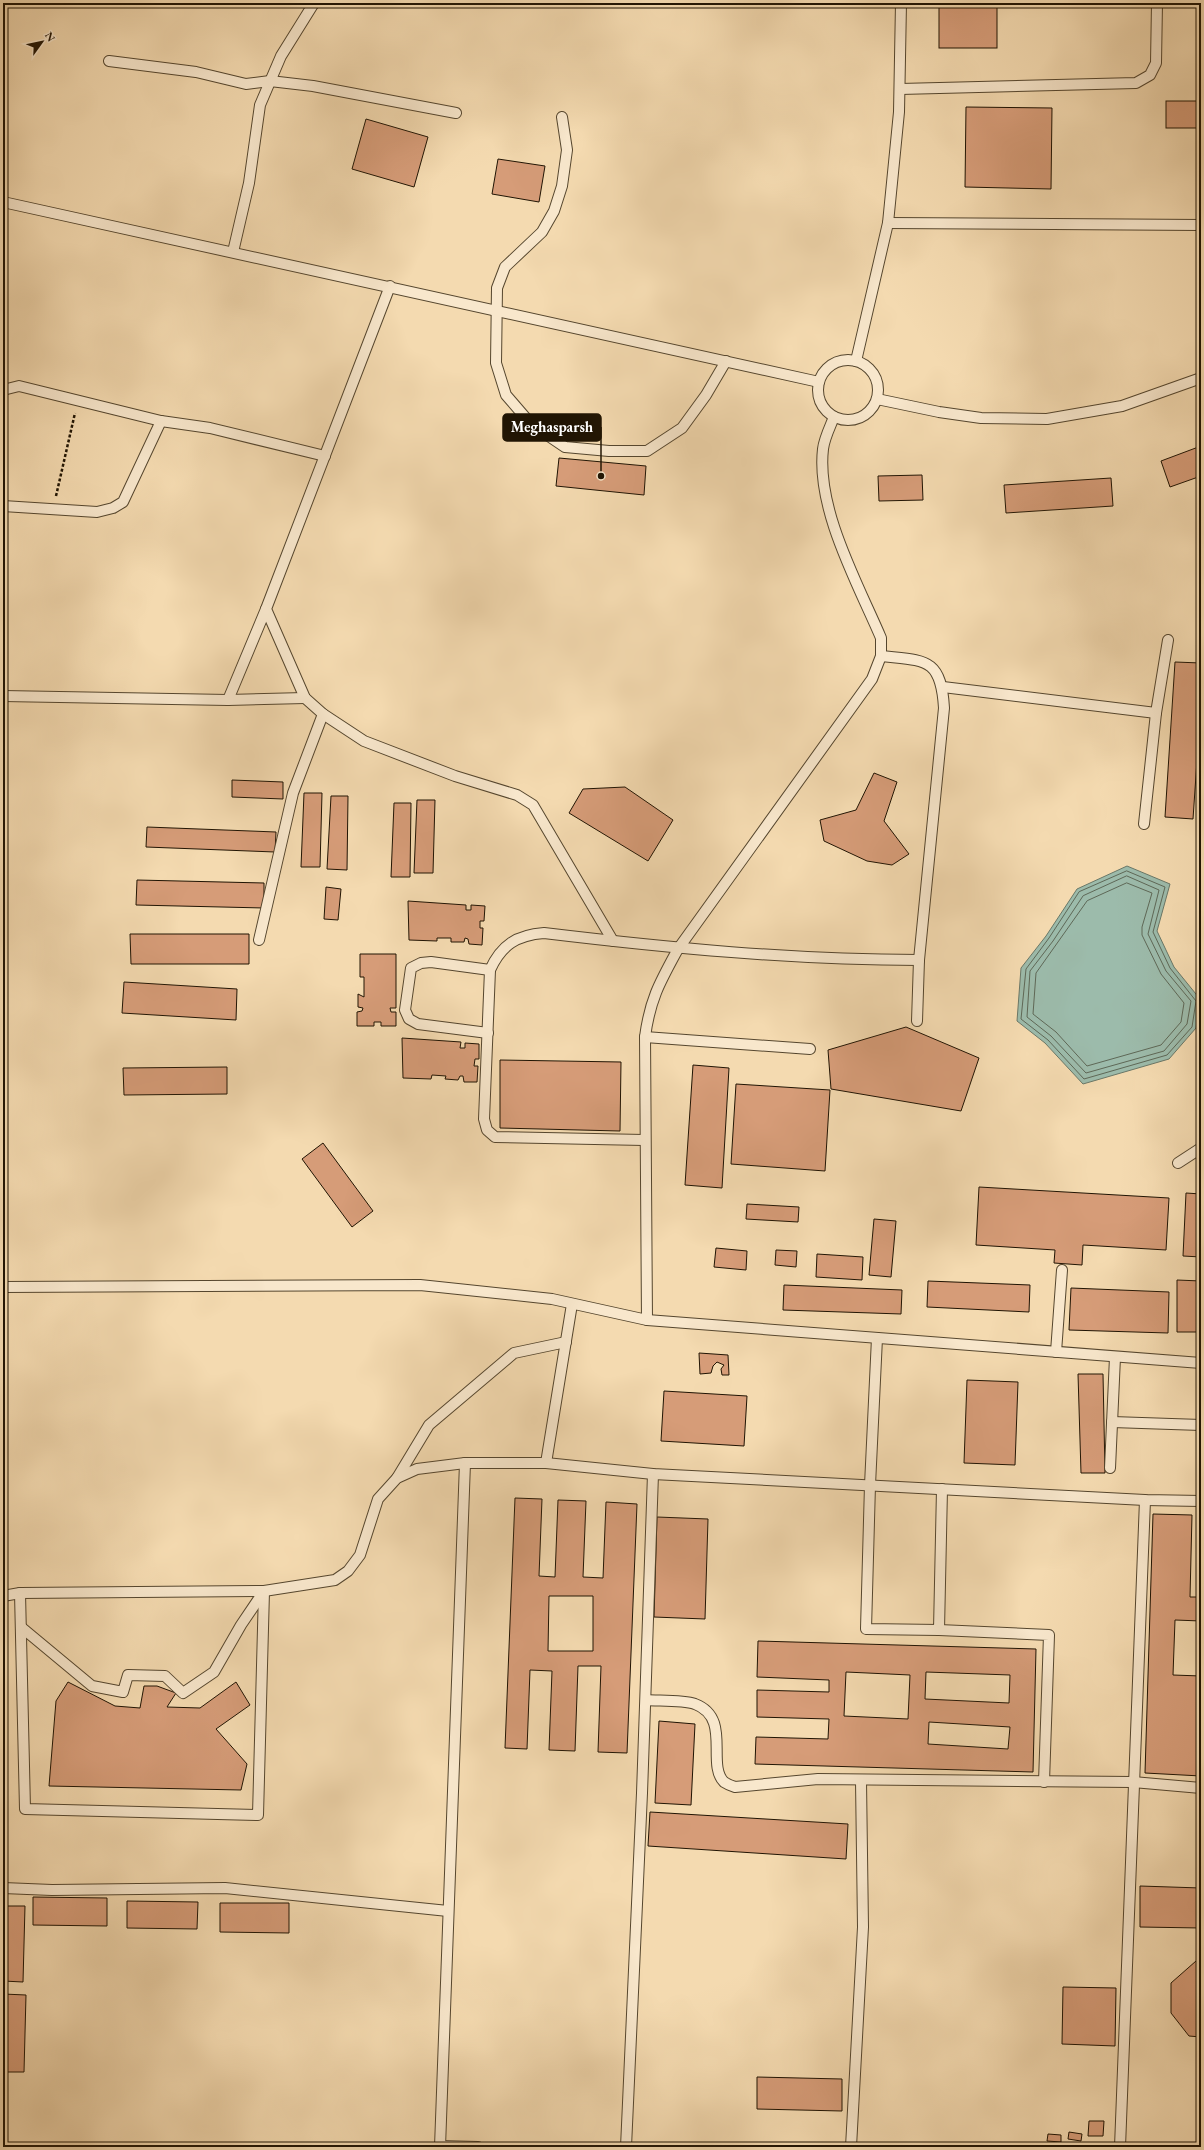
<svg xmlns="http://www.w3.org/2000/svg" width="1204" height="2150" font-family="'EB Garamond',serif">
	<rect width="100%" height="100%" fill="#f4dab0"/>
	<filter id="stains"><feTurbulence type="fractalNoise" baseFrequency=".005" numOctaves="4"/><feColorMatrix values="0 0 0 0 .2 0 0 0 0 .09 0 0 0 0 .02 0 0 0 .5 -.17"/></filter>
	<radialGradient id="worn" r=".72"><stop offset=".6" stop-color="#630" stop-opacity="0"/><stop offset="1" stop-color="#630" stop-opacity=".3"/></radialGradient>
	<polygon fill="#9cbbab" stroke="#6a7868" points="1127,866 1170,884 1157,931 1174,967 1200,999 1196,1028 1169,1059 1083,1084 1045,1043 1017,1021 1021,968 1046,936 1077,889"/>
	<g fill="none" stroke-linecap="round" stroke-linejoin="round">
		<g stroke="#5e6857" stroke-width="1">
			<polygon points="1127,871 1165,887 1153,932 1170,968 1196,1001 1192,1027 1167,1055 1084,1079 1048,1040 1021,1019 1026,969 1049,938 1079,892"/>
			<polygon points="1127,876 1159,890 1148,934 1166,971 1191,1001 1187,1024 1164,1051 1086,1073 1051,1036 1027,1017 1030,971 1053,941 1083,896"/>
			<polygon points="1127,883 1152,893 1142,927 1142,935 1161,974 1184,1003 1181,1022 1161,1045 1087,1066 1056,1032 1033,1014 1036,973 1087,901"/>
		</g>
	</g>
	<g fill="#d69c78" stroke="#201403" fill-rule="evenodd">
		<rect x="939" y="5" width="58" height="43"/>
		<rect x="1166" y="101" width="35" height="27"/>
		<polygon points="966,107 1052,108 1051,189 965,187"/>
		<polygon points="366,119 428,137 414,187 352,169"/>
		<polygon points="498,159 545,166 539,202 492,194"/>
		<polygon points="1201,446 1201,476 1170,487 1161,461"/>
		<polygon points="559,458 646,466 644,495 556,486"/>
		<polygon points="922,475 923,500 879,501 878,476"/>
		<polygon points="1111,478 1113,506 1006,513 1004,485"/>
		<polygon points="1175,662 1201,663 1201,702 1193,819 1165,817"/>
		<polygon points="874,773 897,782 884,821 909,854 892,865 867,861 824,841 820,820 856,810"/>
		<polygon points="232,780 283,782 283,799 232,797"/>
		<polygon points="625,787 673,820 648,861 569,813 583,789"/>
		<polygon points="304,793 322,793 320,867 301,867"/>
		<polygon points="331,796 348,796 347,870 327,869"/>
		<polygon points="417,800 435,800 433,873 414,873"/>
		<polygon points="394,803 411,803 410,877 391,877"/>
		<polygon points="147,827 276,832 275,852 146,847"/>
		<polygon points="137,880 264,883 264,908 136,905"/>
		<polygon points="326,887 341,889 338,920 324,919"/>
		<polygon points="408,901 466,905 466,910 471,910 471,905 485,906 484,921 480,921 480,928 483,928 482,945 469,944 468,939 465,938 464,942 451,942 451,938 437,938 437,941 409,940"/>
		<polygon points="130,934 249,934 249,964 131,964"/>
		<polygon points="360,954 396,954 396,1008 390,1008 391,1012 396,1012 396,1026 381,1026 381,1022 374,1022 374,1026 357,1026 357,1012 362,1011 363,1008 358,1007 358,994 364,997 364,977 360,977"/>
		<polygon points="124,982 237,989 236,1020 122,1013"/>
		<polygon points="906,1027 979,1058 961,1111 831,1089 828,1050"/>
		<polygon points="402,1038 461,1042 460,1048 465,1048 465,1043 479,1044 479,1059 475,1059 474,1066 478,1066 477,1082 464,1082 463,1076 460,1076 458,1080 445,1079 446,1076 432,1075 431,1079 403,1078"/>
		<polygon points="500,1060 621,1062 620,1131 500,1128"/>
		<polygon points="693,1065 729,1068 722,1188 685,1185"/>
		<polygon points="227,1067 227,1094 124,1095 123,1068"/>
		<polygon points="736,1084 830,1090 825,1171 731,1164"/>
		<polygon points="323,1143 373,1211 352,1227 302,1159"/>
		<polygon points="979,1187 1169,1198 1166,1250 1083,1245 1082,1265 1054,1263 1055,1250 976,1245"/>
		<polygon points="1186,1193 1201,1194 1201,1257 1183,1256"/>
		<polygon points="747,1204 799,1207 798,1222 746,1219"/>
		<polygon points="874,1219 896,1221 891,1277 869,1275"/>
		<polygon points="716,1248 747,1251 746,1270 714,1267"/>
		<polygon points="776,1250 797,1251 796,1267 775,1265"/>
		<polygon points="817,1254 863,1257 862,1280 816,1277"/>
		<polygon points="1177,1280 1201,1281 1201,1332 1177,1332"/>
		<polygon points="928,1281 1030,1285 1029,1312 927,1307"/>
		<polygon points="784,1285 902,1290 901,1314 783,1310"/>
		<polygon points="1071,1288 1169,1292 1168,1333 1069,1330"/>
		<polygon points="699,1353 728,1355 729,1375 722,1375 721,1369 724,1365 717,1362 713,1366 711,1373 700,1374"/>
		<polygon points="1078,1374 1103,1374 1105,1473 1081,1473"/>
		<polygon points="967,1380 1018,1382 1015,1465 964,1463"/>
		<polygon points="664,1391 747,1396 744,1446 661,1441"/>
		<path d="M515,1498L542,1499L539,1576L555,1577L558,1500L586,1501L583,1577L603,1578L606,1502L637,1504L627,1753L598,1752L601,1666H578L575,1751L549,1750L552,1671L530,1670L527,1749L505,1748ZM549,1596H593V1651H548Z"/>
		<polygon points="1153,1514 1192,1515 1190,1597 1201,1597 1201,1590 1201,1621 1175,1620 1173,1675 1201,1676 1201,1776 1145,1773"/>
		<polygon points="657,1517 708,1519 705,1619 654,1617"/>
		<path d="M758,1641L1036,1649L1033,1772L755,1764L756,1737L828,1739L829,1719L757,1717V1690L829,1692V1680L757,1677ZM846,1672L910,1675L908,1719L844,1716ZM926,1672L1010,1675L1009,1703L925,1699ZM929,1722L1010,1727L1008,1749L928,1744Z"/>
		<polygon points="68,1682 115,1706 140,1708 144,1686 157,1686 176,1693 167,1707 200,1708 236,1682 250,1705 216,1729 247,1764 241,1790 49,1786 56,1701"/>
		<polygon points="659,1721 695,1724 691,1805 655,1803"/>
		<polygon points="650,1812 848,1824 846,1859 648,1846"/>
		<polygon points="1140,1886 1201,1888 1201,1928 1140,1927"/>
		<polygon points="33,1897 107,1898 107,1926 33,1925"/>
		<polygon points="127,1901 198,1902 197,1929 127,1928"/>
		<polygon points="220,1903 289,1903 289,1933 220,1932"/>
		<polygon points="3,1906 25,1906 23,1982 3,1981"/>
		<polygon points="1196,1961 1201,1961 1201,2037 1189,2036 1171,2013 1171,1983"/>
		<polygon points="1063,1987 1116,1988 1115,2046 1062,2044"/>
		<polygon points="3,1994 26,1995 24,2072 3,2072"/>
		<polygon points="757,2077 842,2079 842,2111 757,2109"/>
		<polygon points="1089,2121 1104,2121 1103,2136 1088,2136"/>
		<polygon points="1069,2132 1082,2134 1081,2141 1068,2139"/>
		<polygon points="1048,2134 1061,2135 1061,2142 1047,2141"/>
		<rect x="1136" y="2145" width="27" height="2"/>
	</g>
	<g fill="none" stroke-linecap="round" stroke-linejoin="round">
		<defs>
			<g id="service">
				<polyline points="109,61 196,72 246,84 270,81 313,86 456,113"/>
				<polyline points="900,89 1136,83 1150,75 1156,63 1157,3"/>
				<polyline points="562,117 567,150 562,186 554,211 542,232 505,267 497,288 496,363 506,395 531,424 565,447 609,451 647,451 682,428 706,395 726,361"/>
				<polyline points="3,202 819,382"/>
				<polyline points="888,223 1201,225"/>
				<polyline points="233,252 249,183 260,105 281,56 314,3"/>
				<polyline points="390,286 266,609 305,698 323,714 364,741 455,776 517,795 533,805 613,941"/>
				<circle cx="848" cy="390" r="30"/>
				<polyline points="856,361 888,223 899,112 901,3"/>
				<polyline points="3,390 19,386 161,421 210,428 325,456"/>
				<polyline points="877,399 939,412 981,418 1047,419 1122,406 1201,378"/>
				<polyline points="3,506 97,512 113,508 123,502 161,421"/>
				<polyline points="943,687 1156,713 1168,640"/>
				<polyline points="3,696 228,700 305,698"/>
				<polyline points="228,700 266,609"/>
				<polyline points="1144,824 1156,713"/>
				<polyline points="259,940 293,793 323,714"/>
				<polyline points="917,1021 919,960"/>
				<polyline points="488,1033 418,1024 409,1019 405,1010 411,968 421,963 431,962 490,970"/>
				<polyline points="645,1037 810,1049"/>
				<path d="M644,1140L495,1137L487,1130L484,1119L490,970C501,945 517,935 544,933C669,948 794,960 919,960L944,708C941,657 925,661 881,656"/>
				<polyline points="1178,1163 1201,1148"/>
				<polyline points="3,1287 420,1285 552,1299 647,1320 1201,1363"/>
				<path d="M647,1320L645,1037C650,999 660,982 678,949L872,679L881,656V638C858,584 816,509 823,449C824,439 830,427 834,417"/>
				<polyline points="877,1338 870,1485 866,1629 939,1630 942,1489"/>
				<polyline points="1056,1352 1062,1270"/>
				<polyline points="1112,1422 1201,1425"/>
				<polyline points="546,1463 572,1304"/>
				<polyline points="1110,1468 1115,1357"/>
				<polyline points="397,1478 429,1425 514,1353 566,1342"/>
				<polyline points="20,1593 25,1809 258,1815 264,1591"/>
				<polyline points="3,1596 20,1593 264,1591 335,1580 348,1571 360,1555 378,1499 397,1478 417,1469 465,1463 546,1463 653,1474 1145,1500 1201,1501"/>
				<polyline points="21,1627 92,1686 123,1692 128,1675 165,1676 183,1693 214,1672 241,1625 264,1591"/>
				<polyline points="939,1630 1049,1635 1044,1782"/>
				<path d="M646,1700C659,1701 683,1700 695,1704C732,1718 706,1764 724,1782C727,1784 732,1786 735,1787L818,1779L1133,1782L1201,1788"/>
				<polyline points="3,1888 52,1890 225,1888 448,1911"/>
				<polyline points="440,2146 478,2147"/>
				<polyline points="440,2147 465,1463"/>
				<polyline points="626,2147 642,1793 653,1474"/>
				<polyline points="851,2147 863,1927 861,1781"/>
				<polyline points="1120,2147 1145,1500"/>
			</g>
		</defs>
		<use href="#service" stroke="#55462e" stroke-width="12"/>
		<polyline stroke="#201403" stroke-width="2.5" stroke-dasharray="3 2" stroke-linecap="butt" points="56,496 75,413"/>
		<use href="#service" stroke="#f8e7cc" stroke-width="10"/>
	</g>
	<path fill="none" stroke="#201403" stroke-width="1.5" d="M601 476L601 427"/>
	<circle fill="#201403" stroke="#f8e7cc" stroke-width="1.5" cx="601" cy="476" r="4"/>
	<rect fill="#201403" stroke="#201403" stroke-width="1.5" x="503" y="414" width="98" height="27" rx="4"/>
	<g font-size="15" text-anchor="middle" font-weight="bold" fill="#fff">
		<text x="552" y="432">Meghasparsh</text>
	</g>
	<rect width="1204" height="2150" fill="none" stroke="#f4dab0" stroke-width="16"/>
	<rect x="4" y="4" width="1196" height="2142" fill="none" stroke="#201403" stroke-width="2"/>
	<rect x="8" y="8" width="1188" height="2134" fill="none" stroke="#201403"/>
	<g transform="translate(42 42) rotate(57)" stroke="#f8e7cc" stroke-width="3" paint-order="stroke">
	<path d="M0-3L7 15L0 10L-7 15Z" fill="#201403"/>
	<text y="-6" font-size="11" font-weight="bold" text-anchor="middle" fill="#201403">N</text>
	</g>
	<rect width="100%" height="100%" filter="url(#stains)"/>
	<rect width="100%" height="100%" fill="url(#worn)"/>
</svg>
